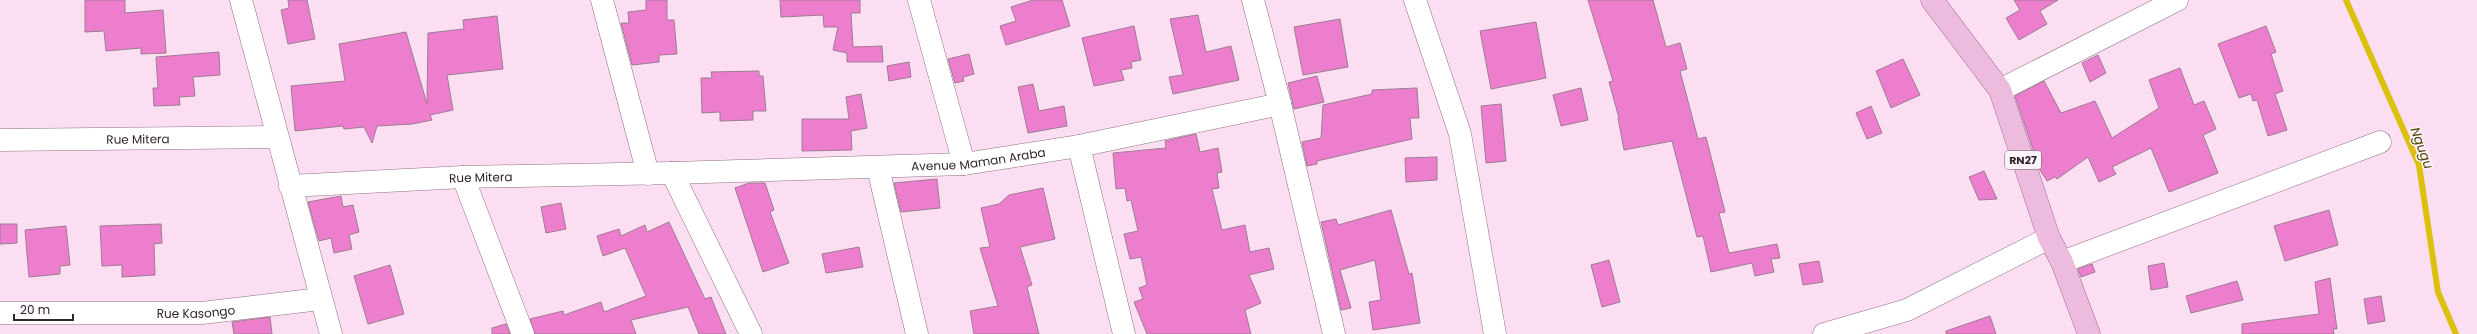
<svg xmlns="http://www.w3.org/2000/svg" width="2477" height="334" font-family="Poppins,sans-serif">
	<rect width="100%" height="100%" fill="#fbdef1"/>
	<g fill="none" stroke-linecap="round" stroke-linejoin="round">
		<polyline stroke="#dbc00f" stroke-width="6" points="2346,0 2419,165 2438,292 2456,334"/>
	</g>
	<g fill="#ed7ece" stroke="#9d7d93">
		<polygon points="85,0 125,0 125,13 163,10 166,53 141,54 141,48 106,51 104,31 85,32"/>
		<polygon points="288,0 307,0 315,39 288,44 281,10 289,8"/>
		<polygon points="646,0 667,0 667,20 674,20 677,54 659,55 659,62 632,65 621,23 629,23 628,12 646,10"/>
		<polygon points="780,0 860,0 860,13 851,13 853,47 882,46 883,62 847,62 847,53 833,50 838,27 824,27 823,15 781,17"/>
		<polygon points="1033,0 1062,0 1070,26 1006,45 1000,26 1016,21 1011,7"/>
		<polygon points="1588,0 1653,0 1666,47 1680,43 1687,69 1680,71 1698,139 1706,137 1725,212 1719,213 1729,253 1777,244 1780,258 1771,259 1774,272 1755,276 1752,263 1711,272 1703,236 1697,237 1672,141 1624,150 1618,118 1619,118 1609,82 1613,81"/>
		<polygon points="2014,0 2058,0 2040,11 2047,24 2019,40 2006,18 2020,10"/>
		<polygon points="1198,15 1206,52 1231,46 1239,80 1173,94 1169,77 1183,75 1170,19"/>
		<polygon points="497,16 503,69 447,75 453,110 430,115 432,120 412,124 377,126 372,143 364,127 344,129 343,126 295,131 291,86 345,81 339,44 406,32 427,104 428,33 464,29 463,20"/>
		<polygon points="1340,19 1348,67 1303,75 1294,27"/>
		<polygon points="1536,22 1546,78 1491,89 1480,31"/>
		<polygon points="1134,26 1141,60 1131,62 1132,68 1121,70 1124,80 1094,86 1082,38"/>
		<polygon points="2266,26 2276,52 2271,54 2283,91 2275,94 2287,130 2268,136 2257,100 2253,101 2251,94 2239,98 2218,44"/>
		<polygon points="219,52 220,75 193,77 195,96 179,97 180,105 154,106 153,88 158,88 156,57"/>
		<polygon points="969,54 974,74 963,77 964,81 955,83 948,59"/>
		<polygon points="2098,55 2106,73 2090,82 2082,63"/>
		<polygon points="1903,59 1920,95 1891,108 1876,71"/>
		<polygon points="909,62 911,77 889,81 887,66"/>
		<polygon points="2180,68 2194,105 2204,101 2216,129 2203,135 2218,173 2169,192 2151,148 2112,167 2116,174 2099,182 2088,157 2057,179 2055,177 2047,181 2040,170 2015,96 2044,81 2061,113 2095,101 2112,138 2159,108 2149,80"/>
		<polygon points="759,71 759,76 763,76 766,111 753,111 753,120 720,121 720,112 702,113 701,78 712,78 711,72"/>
		<polygon points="1317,76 1324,102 1294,109 1288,83"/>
		<polygon points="1033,84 1039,111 1064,106 1067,126 1028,133 1018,87"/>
		<polygon points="1417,88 1419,118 1410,118 1412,139 1317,161 1317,164 1307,166 1302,142 1321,138 1323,105 1372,94 1372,90"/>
		<polygon points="1581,88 1588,120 1561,126 1553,95"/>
		<polygon points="861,94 867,128 851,131 852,150 802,151 802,119 849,119 846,97"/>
		<polygon points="1501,104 1506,161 1486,163 1481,106"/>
		<polygon points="1871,106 1882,133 1867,139 1856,113"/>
		<polygon points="1196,134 1200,152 1218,148 1222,172 1217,173 1219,188 1212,189 1222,230 1245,225 1250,252 1269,248 1274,269 1249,275 1261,303 1245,310 1251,334 1147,334 1134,302 1143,299 1139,288 1147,285 1141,257 1130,259 1124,234 1138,231 1131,200 1127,201 1125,188 1116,189 1113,153 1166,148 1165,141"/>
		<polygon points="1437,157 1437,180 1406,182 1405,158"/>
		<polygon points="1984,171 1997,199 1979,200 1969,177"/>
		<polygon points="937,179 940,208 901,212 894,183"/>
		<polygon points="749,183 765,183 774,210 770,212 789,263 763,272 735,188"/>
		<polygon points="1043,188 1055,239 1020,247 1032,285 1027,287 1039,334 974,334 970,311 998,306 980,248 990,247 981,208 999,204 1009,195"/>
		<polygon points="341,196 343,207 353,205 359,232 349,235 352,249 334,253 331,238 319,241 308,202"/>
		<polygon points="561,203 566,229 546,233 541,207"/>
		<polygon points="1391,210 1409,274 1412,273 1420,323 1373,330 1369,302 1381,300 1375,260 1340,270 1351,308 1341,310 1321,222 1336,219 1338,225"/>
		<polygon points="2329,210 2338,245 2285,261 2274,226"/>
		<polygon points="669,222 705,299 711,297 726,334 699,334 688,307 631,320 636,334 535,334 530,319 563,311 564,315 601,302 604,312 646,296 625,248 603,256 597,236 619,229 621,236 645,225 647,232"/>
		<polygon points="0,224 17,224 17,243 0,244"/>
		<polygon points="161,224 162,243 154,244 155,275 122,277 122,265 102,266 100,226"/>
		<polygon points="66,226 70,265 60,266 60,274 29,277 25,230"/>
		<polygon points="859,247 863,267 826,273 822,254"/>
		<polygon points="1609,260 1620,302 1602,307 1591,265"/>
		<polygon points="1819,261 1823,282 1803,285 1799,264"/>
		<polygon points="2164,263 2168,287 2151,290 2148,266"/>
		<polygon points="2092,264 2095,272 2081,277 2078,269"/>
		<polygon points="390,265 404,314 368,324 354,276"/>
		<polygon points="2330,278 2337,329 2333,329 2334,334 2242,334 2242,324 2319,314 2315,282"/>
		<polygon points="2237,281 2243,300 2191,313 2186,296"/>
		<polygon points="2381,296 2385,321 2368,324 2364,299"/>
		<polygon points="1990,316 1996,334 1946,334 1946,331"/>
		<polygon points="270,317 272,334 234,334 232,322"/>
		<polygon points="506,324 510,334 492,334 492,328"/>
	</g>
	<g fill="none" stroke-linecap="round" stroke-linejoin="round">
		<defs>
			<g id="minor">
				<polyline points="241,0 331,334"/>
				<polyline points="602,0 648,174"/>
				<polyline points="919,0 964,164"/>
				<polyline points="1253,0 1280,104 1334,334"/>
				<polyline points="1415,0 1460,134 1495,334"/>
				<polyline points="2000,90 2177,0"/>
				<path id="s1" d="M0,140L276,137"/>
				<polyline points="1079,146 1124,334"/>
				<polyline points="878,168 917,334"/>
				<polyline points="672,173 751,334"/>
				<polyline points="463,177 523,334"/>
				<path id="s2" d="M290,186L463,177L672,173L964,164L1079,146L1280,104"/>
				<polyline points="2062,262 2380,142"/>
				<path id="s3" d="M0,313H202L320,299"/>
				<polyline points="1824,334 1907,310 2049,238"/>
			</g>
			<polyline id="major" points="1932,0 2000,90 2049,238 2062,262 2089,334"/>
		</defs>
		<use href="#minor" stroke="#917187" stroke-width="23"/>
		<use href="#major" stroke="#a26991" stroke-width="23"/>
		<use href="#minor" stroke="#fff" stroke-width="22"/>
		<use href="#major" stroke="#ecbbdd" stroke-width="22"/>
	</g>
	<g text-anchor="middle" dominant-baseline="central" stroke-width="3" stroke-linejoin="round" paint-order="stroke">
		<rect fill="#faf3f8" stroke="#6e636b" stroke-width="1" x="2005" y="151" width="36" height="18" rx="3"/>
		<g font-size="11" font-weight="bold" fill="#32252e">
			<text x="2023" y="160">RN27</text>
		</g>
		<g font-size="12" fill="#32252e" stroke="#faf3f8">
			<text stroke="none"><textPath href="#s1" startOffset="138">Rue Mitera</textPath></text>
			<text stroke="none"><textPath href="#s2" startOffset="689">Avenue Maman Araba</textPath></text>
			<text stroke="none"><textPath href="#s2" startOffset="191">Rue Mitera</textPath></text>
			<text stroke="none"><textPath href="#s3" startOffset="196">Rue Kasongo</textPath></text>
		</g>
		<g font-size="13" font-style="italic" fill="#4e4302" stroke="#faf3f8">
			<text transform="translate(2422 148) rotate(70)">Ngugu</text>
		</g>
	</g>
	<path d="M14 314v6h59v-6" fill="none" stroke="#32252e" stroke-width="2"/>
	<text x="20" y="314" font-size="12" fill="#32252e" stroke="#faf3f8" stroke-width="3" paint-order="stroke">20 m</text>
</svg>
